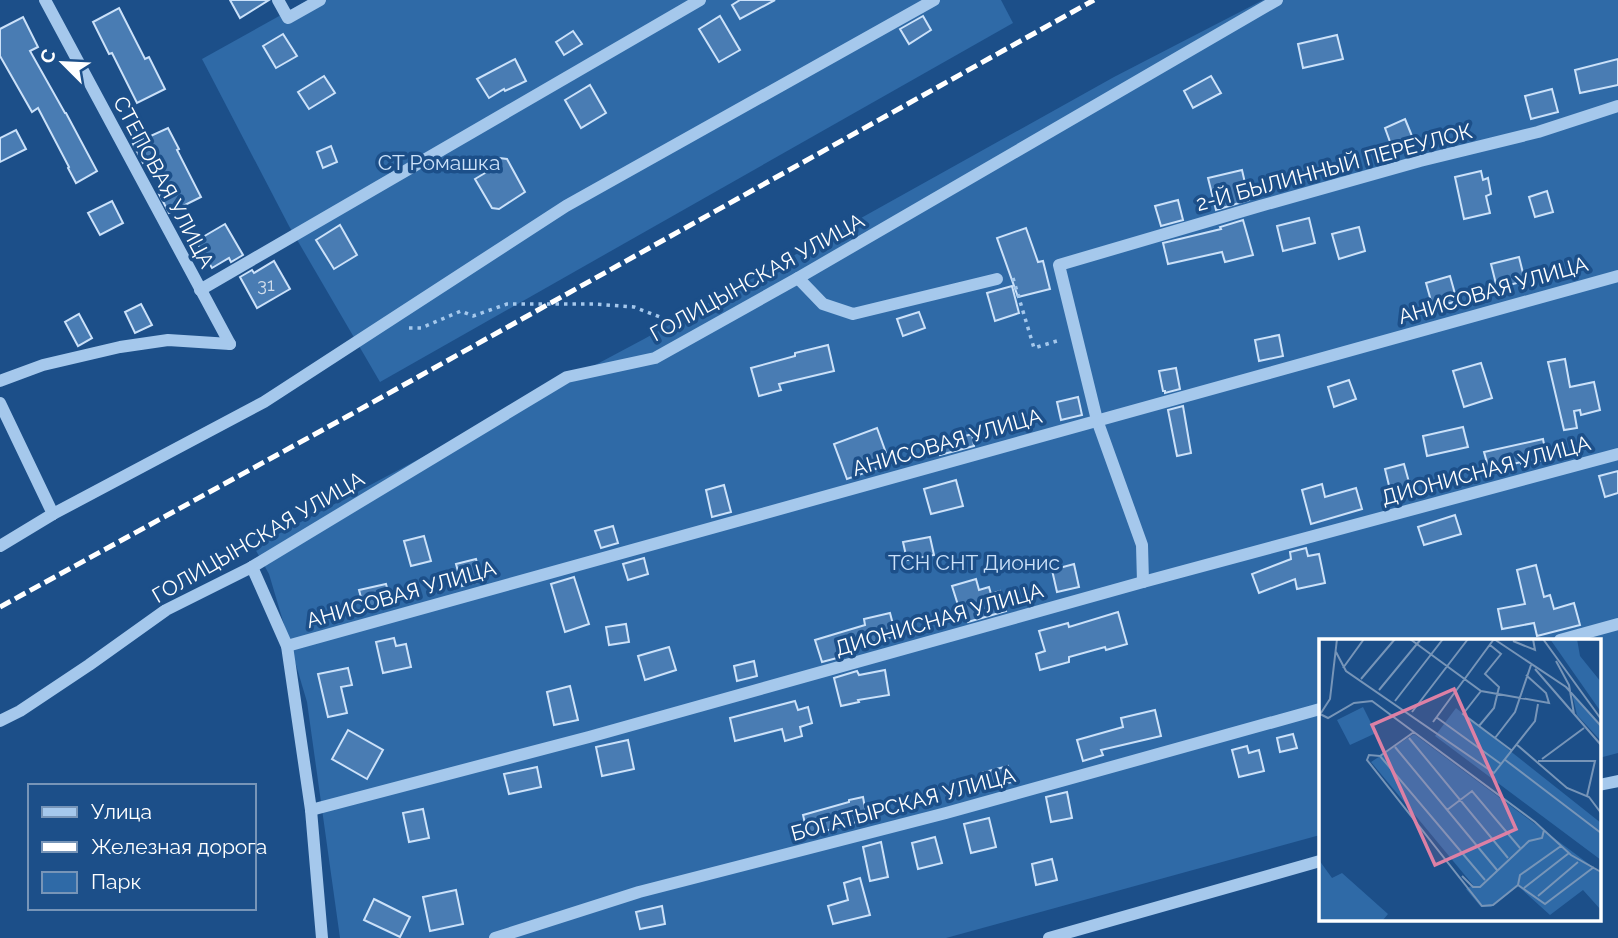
<svg xmlns="http://www.w3.org/2000/svg" width="1618" height="938" font-family="Raleway,sans-serif">
	<rect width="100%" height="100%" fill="#1c4f89"/>
	<g fill="#2f6aa7">
		<polygon points="308,0 1001,0 1013,23 380,382 289,226 202,59"/>
		<polygon points="1263,0 1618,0 1618,753 1599,758 1599,640 1320,640 1320,835 946,938 340,938 307,702 269,574 254,547 644,339 1114,77"/>
	</g>
	<g fill="#497cb3" stroke="#cbe1f9" stroke-width="2">
		<polygon points="230,0 269,0 240,18"/>
		<polygon points="740,0 775,0 740,19 732,5"/>
		<polygon points="119,8 145,59 149,57 165,89 137,103 112,53 109,54 93,22"/>
		<polygon points="720,16 740,50 719,62 699,29"/>
		<polygon points="923,16 931,30 909,44 900,29"/>
		<polygon points="23,17 38,47 30,51 65,113 66,113 97,171 76,183 68,168 69,167 38,108 32,112 0,56 0,29"/>
		<polygon points="573,31 582,44 564,55 556,42"/>
		<polygon points="283,34 297,56 276,68 263,46"/>
		<polygon points="1337,35 1343,59 1303,68 1298,44"/>
		<polygon points="515,59 526,81 505,91 504,89 489,98 477,79"/>
		<polygon points="1618,59 1618,85 1580,93 1575,70"/>
		<polygon points="324,76 335,93 309,109 298,92"/>
		<polygon points="1211,76 1221,93 1193,108 1184,91"/>
		<polygon points="590,85 606,113 581,128 565,100"/>
		<polygon points="1552,89 1558,112 1531,119 1525,96"/>
		<polygon points="1405,119 1414,141 1393,150 1385,128"/>
		<polygon points="168,128 179,149 177,150 201,197 169,213 159,194 167,190 152,159 143,163 133,144"/>
		<polygon points="16,130 26,149 0,162 0,138"/>
		<polygon points="331,146 337,162 323,168 317,152"/>
		<polygon points="499,158 507,159 525,192 499,209 492,208 475,179 490,170 491,164"/>
		<polygon points="1242,170 1249,200 1216,210 1208,178"/>
		<polygon points="1481,171 1483,180 1488,178 1491,194 1486,196 1490,213 1464,219 1455,177"/>
		<polygon points="1547,191 1553,212 1535,217 1529,197"/>
		<polygon points="1178,200 1183,220 1161,226 1155,206"/>
		<polygon points="112,201 123,223 100,235 88,213"/>
		<polygon points="1309,218 1315,243 1283,251 1277,226"/>
		<polygon points="1243,220 1253,255 1225,262 1222,252 1168,264 1163,243 1221,229 1220,227"/>
		<polygon points="225,224 243,255 231,262 229,258 212,268 196,241"/>
		<polygon points="340,225 357,255 334,269 316,240"/>
		<polygon points="1359,227 1365,251 1339,259 1332,234"/>
		<polygon points="1026,228 1038,262 1043,261 1050,289 1018,297 997,238"/>
		<polygon points="1519,257 1525,281 1497,288 1491,264"/>
		<polygon points="274,261 290,289 257,308 240,277 252,270 254,273"/>
		<polygon points="1450,276 1457,301 1433,308 1426,283"/>
		<polygon points="1012,286 1019,313 995,321 987,293"/>
		<polygon points="141,304 152,325 135,333 125,312"/>
		<polygon points="919,312 925,328 903,336 897,319"/>
		<polygon points="79,314 92,338 78,346 65,322"/>
		<polygon points="1279,335 1283,356 1259,361 1255,340"/>
		<polygon points="828,345 834,371 779,384 781,390 759,396 751,368 795,356 795,353"/>
		<polygon points="1565,359 1570,387 1594,382 1600,410 1581,415 1580,410 1574,411 1577,428 1564,430 1548,362"/>
		<polygon points="1481,363 1492,398 1464,407 1453,371"/>
		<polygon points="1176,368 1180,389 1165,393 1165,391 1163,391 1159,371"/>
		<polygon points="1349,380 1356,399 1334,407 1328,387"/>
		<polygon points="1078,397 1082,415 1061,420 1057,402"/>
		<polygon points="1183,406 1191,453 1177,456 1168,410"/>
		<polygon points="1463,427 1468,447 1427,456 1423,436"/>
		<polygon points="877,428 890,464 847,479 834,444"/>
		<polygon points="972,434 974,446 940,455 937,444"/>
		<polygon points="1543,439 1547,460 1521,464 1521,462 1489,470 1484,452"/>
		<polygon points="1404,464 1412,493 1392,498 1385,469"/>
		<polygon points="1618,471 1618,493 1605,497 1599,476"/>
		<polygon points="956,480 963,506 931,514 924,489"/>
		<polygon points="1322,484 1325,497 1356,488 1362,509 1311,524 1302,490"/>
		<polygon points="724,485 731,512 712,517 706,490"/>
		<polygon points="1455,515 1461,534 1424,545 1418,527"/>
		<polygon points="613,526 618,543 601,548 595,531"/>
		<polygon points="424,536 431,561 411,566 404,541"/>
		<polygon points="930,537 934,555 907,560 903,542"/>
		<polygon points="1306,548 1308,556 1319,554 1325,583 1297,589 1295,579 1259,593 1252,574 1291,559 1290,552"/>
		<polygon points="644,558 648,574 628,580 623,564"/>
		<polygon points="476,559 482,581 462,586 456,564"/>
		<polygon points="1074,564 1079,587 1057,592 1052,570"/>
		<polygon points="1536,565 1544,597 1550,595 1554,609 1574,603 1580,625 1537,636 1534,623 1502,629 1498,609 1525,604 1517,570"/>
		<polygon points="574,577 589,624 565,632 551,584"/>
		<polygon points="976,579 979,590 989,587 991,594 1000,591 1006,611 968,622 962,604 958,605 952,586"/>
		<polygon points="386,584 391,602 364,609 359,590"/>
		<polygon points="1118,612 1127,644 1106,650 1105,647 1069,657 1069,662 1040,670 1036,654 1045,651 1039,631 1068,623 1069,627"/>
		<polygon points="890,613 896,636 850,647 852,654 822,662 815,640 865,625 864,619"/>
		<polygon points="626,624 629,642 609,645 606,627"/>
		<polygon points="394,638 396,646 406,644 411,667 383,673 376,642"/>
		<polygon points="669,647 676,670 645,680 638,656"/>
		<polygon points="754,661 757,676 737,681 734,666"/>
		<polygon points="348,668 352,685 341,687 347,713 328,717 318,674"/>
		<polygon points="885,670 889,695 858,700 859,702 841,706 834,678 857,671 859,675"/>
		<polygon points="570,686 578,720 554,725 547,692"/>
		<polygon points="795,701 798,710 808,707 812,723 800,727 802,736 785,741 782,729 735,741 730,718"/>
		<polygon points="1155,710 1161,736 1101,750 1103,755 1083,761 1077,740 1123,727 1121,718"/>
		<polygon points="348,730 383,750 367,779 332,759"/>
		<polygon points="1293,734 1297,748 1280,752 1277,738"/>
		<polygon points="628,740 634,769 602,776 596,747"/>
		<polygon points="1247,746 1249,753 1259,750 1264,771 1239,777 1232,750"/>
		<polygon points="1008,766 1012,782 985,789 981,773"/>
		<polygon points="537,767 541,787 509,794 504,774"/>
		<polygon points="1067,792 1072,818 1051,822 1046,797"/>
		<polygon points="863,797 867,819 808,836 803,815 849,802 849,800"/>
		<polygon points="423,809 429,838 409,842 403,813"/>
		<polygon points="989,818 996,847 971,853 964,824"/>
		<polygon points="935,837 942,863 918,869 912,843"/>
		<polygon points="881,842 888,877 870,881 863,847"/>
		<polygon points="1052,859 1057,880 1036,885 1032,864"/>
		<polygon points="860,878 870,915 833,924 828,906 848,900 844,883"/>
		<polygon points="456,890 463,924 430,931 423,897"/>
		<polygon points="374,899 410,917 400,937 364,920"/>
		<polygon points="662,906 665,924 640,929 636,912"/>
	</g>
	<g fill="none" stroke-linecap="round" stroke-linejoin="round">
		<g stroke="#a5c8ec" stroke-width="3.5" stroke-dasharray="3.5 5" stroke-linecap="butt">
			<polyline points="1013,278 1034,348 1060,340"/>
			<polyline points="409,328 421,328 461,311 473,316 507,304 595,304 634,307 681,325"/>
		</g>
		<g stroke="#a5c8ec" stroke-width="12">
			<polyline points="45,0 230,344"/>
			<polyline points="278,0 288,18 320,0"/>
			<polyline points="798,278 823,304 853,314 997,279"/>
			<polyline points="200,290 700,0"/>
			<polyline points="0,381 43,365 120,347 168,340 230,344"/>
			<polyline points="0,403 53,514"/>
			<polyline points="0,546 53,514 264,402 566,206 934,0"/>
			<polyline points="252,567 287,646 311,810 322,938"/>
			<polyline points="1143,582 1142,545 1097,420 1059,265 1260,206 1420,161 1538,132 1618,106"/>
			<polyline points="1560,640 1618,624"/>
			<polyline points="287,646 1618,276"/>
			<polyline points="0,721 20,711 89,665 166,610 252,567 567,377 655,358 798,278 1277,0"/>
			<polyline points="1599,785 1618,781"/>
			<polyline points="311,810 589,737 1143,582 1618,454"/>
			<polyline points="495,938 639,892 946,813 1320,709"/>
			<polyline points="1049,938 1320,861"/>
		</g>
		<polyline stroke="#fff" stroke-width="5" stroke-dasharray="12 5" stroke-linecap="butt" points="0,607 348,416 1094,0"/>
	</g>
	<g text-anchor="middle" dominant-baseline="central" stroke-width="7" stroke-linejoin="round" paint-order="stroke">
		<g font-size="18" fill="#d2deec">
			<text x="266" y="284">31</text>
		</g>
		<g font-size="21" fill="#cbe1f9" stroke="#1c4f89">
			<text x="439" y="162">СТ Ромашка</text>
			<text x="974" y="562">ТСН СНТ Дионис</text>
		</g>
		<g font-size="21" fill="#fff" stroke="#1c4f89">
			<text transform="translate(1334 167) rotate(-15)">2-Й БЫЛИННЫЙ ПЕРЕУЛОК</text>
			<text transform="translate(164 182) rotate(62)">СТЕПОВАЯ УЛИЦА</text>
			<text transform="translate(757 277) rotate(-29)">ГОЛИЦЫНСКАЯ УЛИЦА</text>
			<text transform="translate(1493 290) rotate(-16)">АНИСОВАЯ УЛИЦА</text>
			<text transform="translate(947 442) rotate(-16)">АНИСОВАЯ УЛИЦА</text>
			<text transform="translate(1486 470) rotate(-15)">ДИОНИСНАЯ УЛИЦА</text>
			<text transform="translate(258 537) rotate(-30)">ГОЛИЦЫНСКАЯ УЛИЦА</text>
			<text transform="translate(401 594) rotate(-16)">АНИСОВАЯ УЛИЦА</text>
			<text transform="translate(939 619) rotate(-16)">ДИОНИСНАЯ УЛИЦА</text>
			<text transform="translate(903 804) rotate(-15)">БОГАТЫРСКАЯ УЛИЦА</text>
		</g>
	</g>
	<g transform="translate(1319 639)">
		<rect width="282" height="282" fill="#1c4f89"/>
		<path d="M231,0H258L261,17L282,43V73ZM253,54L282,88V102L258,76ZM44,68L57,94L31,106L18,81ZM137,69L282,184V221L116,97ZM95,95L282,234V271L264,251L231,276L199,247L172,268H162L147,250L154,246L52,123ZM0,221L13,239L23,234L69,275L64,281H0Z" fill="#2f6aa7"/>
		<path fill="none" stroke="#7795b8" stroke-width="2" d="M91,0L162,52L230,64L227,54L207,36M175,0L247,48L282,87M224,0L282,80M194,2L216,11L214,0M17,13L27,32L175,134L216,82L219,65M237,22L250,46L255,75M24,29L45,0M216,30L282,106M42,40L76,0M60,51L102,0M162,52L144,75L192,111M76,62L124,0M93,73L149,0M1,75L9,79L35,64L53,62L216,183L252,216L282,233M0,77L11,60L18,0M117,78L182,125M114,83L175,0M160,87L175,69L180,48L166,35L182,15L171,6M95,93L61,117L50,116L48,121L163,267L174,266L199,246M90,99L189,219M176,99L196,73L212,26M197,105L248,149L270,158L282,174M76,108L178,231M61,117L166,241M185,120L282,194M223,120L265,89M219,122H276L268,157M128,171L153,152L201,209M143,237L154,248H161L210,202L223,199L225,191M199,246L226,265L275,228M199,246L201,236L242,207M205,249L250,214M219,257L259,223"/>
		<path fill="#dd80a5" fill-opacity="0.15" stroke="#dd80a5" stroke-width="3.5" d="M135,50L197,190L116,226L53,86Z"/>
		<rect width="282" height="282" fill="none" stroke="#fff" stroke-width="3.5"/>
	</g>
	<rect x="28" y="784" width="228" height="126" fill="#1c4f89" stroke="#7795b8" stroke-width="2"/>
	<rect x="42" y="807" width="35" height="10" fill="#a5c8ec" stroke="#7795b8" stroke-width="2"/>
	<text x="91" y="819" font-size="21" fill="#ffffff">Улица</text>
	<rect x="42" y="842" width="35" height="10" fill="#ffffff" stroke="#7795b8" stroke-width="2"/>
	<text x="91" y="854" font-size="21" fill="#ffffff">Железная дорога</text>
	<rect x="42" y="872" width="35" height="21" fill="#2f6aa7" stroke="#7795b8" stroke-width="2"/>
	<text x="91" y="889" font-size="21" fill="#ffffff">Парк</text>
	<g transform="translate(63 63) rotate(294)" stroke="#1c4f89" stroke-width="5" paint-order="stroke">
	<path d="M0-5L12 26L0 18L-12 26Z" fill="#ffffff"/>
	<text y="-10" font-size="19" font-weight="bold" text-anchor="middle" fill="#ffffff">С</text>
	</g>
</svg>
